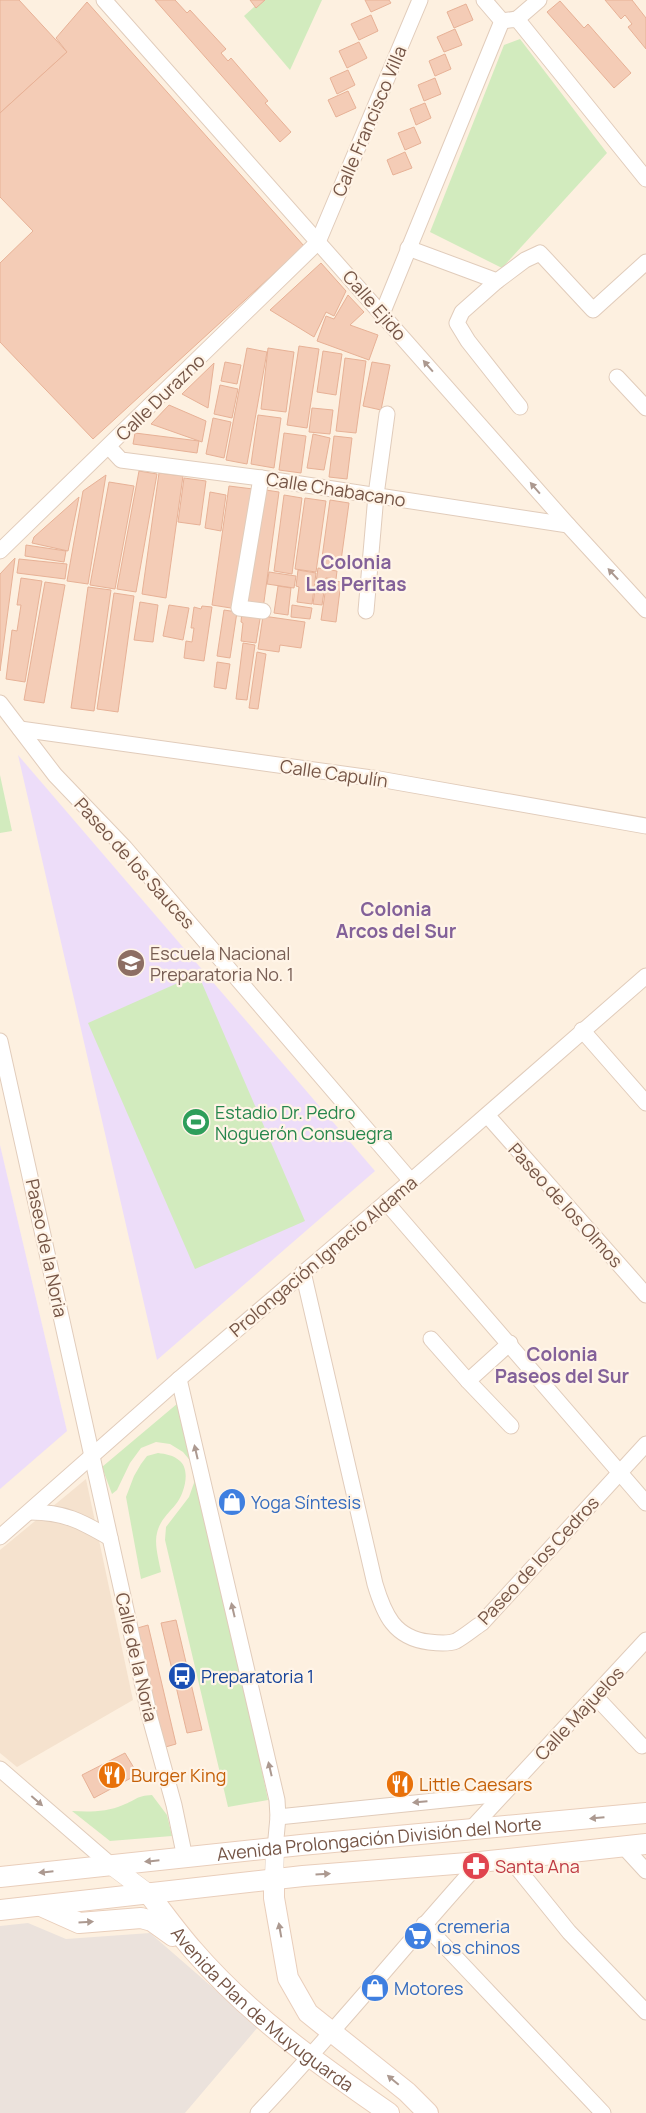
<svg xmlns="http://www.w3.org/2000/svg" width="646" height="2113" font-family="Manrope,sans-serif">
	<rect width="100%" height="100%" fill="#fdf0e0"/>
	<polygon fill="#f5e2ce" points="86,1479 133,1700 17,1767 0,1753 0,1550"/>
	<polygon fill="#ebe2dc" points="28,1923 66,1939 150,1933 258,2027 185,2113 0,2113 0,1926"/>
	<g fill="#edddf9">
		<polygon points="18,755 375,1171 157,1360"/>
		<polygon points="0,1145 67,1431 0,1489"/>
	</g>
	<g fill="#d2ebbe">
		<polygon points="262,0 322,0 290,70 244,16"/>
		<polygon points="520,39 607,153 502,268 430,232 504,45"/>
		<polygon points="0,775 12,831 0,833"/>
		<polygon points="198,974 305,1221 195,1269 88,1023"/>
		<polygon points="184,1398 268,1800 228,1807 165,1540 166,1527 189,1497 194,1483 193,1464 183,1452 170,1444 156,1442 141,1448 130,1463 117,1490 112,1494 102,1467"/>
		<path d="M158,1453C166,1454 173,1455 180,1461C191,1471 184,1494 176,1504C168,1514 160,1520 157,1533C154,1544 159,1561 161,1572L141,1579L126,1497L134,1476L141,1464L147,1456Z"/>
		<path d="M152,1795L167,1815L172,1836L110,1841L72,1811C89,1812 107,1812 123,1805C136,1800 136,1796 152,1795Z"/>
	</g>
	<g fill="#f4ccb6" stroke="#e7b196">
		<polygon points="0,0 19,0 67,52 0,113"/>
		<polygon points="155,0 175,0 187,13 190,10 226,49 221,53 228,61 231,58 268,101 265,103 291,132 280,142"/>
		<polygon points="250,0 265,0 256,8"/>
		<polygon points="365,0 389,0 391,3 371,12"/>
		<polygon points="605,0 632,0 646,18 646,49 628,27 632,24 625,15 621,19"/>
		<polygon points="560,1 584,28 588,24 631,73 614,88 547,12"/>
		<polygon points="87,2 304,246 93,439 0,342 0,263 33,231 0,197 0,113 67,52 56,38"/>
		<polygon points="466,4 473,20 454,28 447,12"/>
		<polygon points="371,15 378,31 359,40 351,24"/>
		<polygon points="455,29 462,45 444,52 437,37"/>
		<polygon points="359,42 367,58 347,68 339,51"/>
		<polygon points="445,54 451,69 435,76 429,61"/>
		<polygon points="348,70 355,85 337,94 330,78"/>
		<polygon points="435,78 441,94 424,101 418,85"/>
		<polygon points="348,91 356,108 336,117 328,100"/>
		<polygon points="425,103 431,118 416,125 410,109"/>
		<polygon points="414,127 421,143 405,150 398,133"/>
		<polygon points="405,152 412,168 393,175 387,160"/>
		<polygon points="321,263 346,291 334,316 326,312 314,337 270,310"/>
		<polygon points="348,295 364,312 350,325 378,335 369,360 317,341 326,316 334,319"/>
		<polygon points="299,346 319,349 307,428 287,425"/>
		<polygon points="247,348 267,352 247,464 226,460"/>
		<polygon points="268,348 294,352 286,412 261,409"/>
		<polygon points="323,351 342,354 336,395 317,392"/>
		<polygon points="345,358 366,361 356,433 336,431"/>
		<polygon points="225,362 241,365 237,384 221,381"/>
		<polygon points="372,362 390,365 381,410 363,406"/>
		<polygon points="214,363 208,408 182,394"/>
		<polygon points="220,385 238,389 232,418 214,414"/>
		<polygon points="169,405 206,421 202,442 151,424"/>
		<polygon points="312,408 333,410 330,434 309,432"/>
		<polygon points="258,415 281,418 274,468 251,464"/>
		<polygon points="213,418 231,422 224,458 206,454"/>
		<polygon points="135,433 199,441 197,453 133,444"/>
		<polygon points="284,433 306,436 301,473 279,470"/>
		<polygon points="313,434 330,438 324,470 307,468"/>
		<polygon points="334,436 352,438 347,479 329,477"/>
		<polygon points="139,471 157,474 136,592 117,589"/>
		<polygon points="159,473 183,476 166,598 142,594"/>
		<polygon points="106,475 88,584 67,581 83,491"/>
		<polygon points="184,478 206,481 200,525 178,522"/>
		<polygon points="109,482 134,486 115,589 90,585"/>
		<polygon points="229,486 253,489 237,609 212,605"/>
		<polygon points="259,489 279,492 263,609 243,606"/>
		<polygon points="210,492 226,495 221,531 205,528"/>
		<polygon points="284,495 302,498 292,574 274,571"/>
		<polygon points="79,497 68,551 32,543 34,537"/>
		<polygon points="305,498 326,501 316,572 295,569"/>
		<polygon points="330,500 349,503 340,568 321,565"/>
		<polygon points="26,545 66,551 64,562 25,556"/>
		<polygon points="15,558 0,671 0,574"/>
		<polygon points="19,559 67,564 65,579 17,573"/>
		<polygon points="318,568 337,571 336,579 326,578 322,605 313,604"/>
		<polygon points="298,570 316,573 312,604 297,602 299,587 296,586"/>
		<polygon points="269,572 296,576 294,588 267,584"/>
		<polygon points="21,578 42,581 25,682 6,679 12,630 17,631 21,605 17,605"/>
		<polygon points="327,580 341,582 336,622 321,620"/>
		<polygon points="45,582 65,585 44,703 24,700"/>
		<polygon points="278,586 291,588 288,615 274,613"/>
		<polygon points="88,587 111,590 94,711 71,708"/>
		<polygon points="114,593 134,596 118,712 97,709"/>
		<polygon points="140,602 158,605 153,642 134,640"/>
		<polygon points="169,605 189,608 183,640 163,636"/>
		<polygon points="292,605 312,608 310,619 291,617"/>
		<polygon points="202,606 212,607 204,661 184,658 186,641 192,642 194,628 191,628 194,607 201,609"/>
		<polygon points="224,610 237,612 230,658 217,656"/>
		<polygon points="242,611 261,613 256,643 241,641 243,623 241,622"/>
		<polygon points="263,616 305,622 301,648 280,645 279,652 258,649"/>
		<polygon points="243,643 255,645 247,700 236,699"/>
		<polygon points="257,652 266,654 258,709 249,708"/>
		<polygon points="217,662 230,664 226,689 214,687"/>
		<polygon points="176,1620 202,1730 187,1733 161,1623"/>
		<polygon points="148,1625 176,1744 162,1748 134,1629"/>
		<polygon points="125,1753 134,1768 131,1778 94,1798 82,1775"/>
	</g>
	<g fill="none" stroke-linecap="round" stroke-linejoin="round">
		<defs>
			<g id="minor">
				<polyline points="104,0 568,525 646,610"/>
				<polyline points="484,0 502,21 517,19 646,179"/>
				<polyline points="517,19 539,0"/>
				<polyline points="408,248 497,281"/>
				<polyline points="382,314 502,21"/>
				<polyline points="617,377 646,408"/>
				<polyline points="520,407 468,341 457,323 462,312 497,281 525,260 540,253 593,310 646,262"/>
				<polyline points="109,447 121,460 261,478 568,525"/>
				<polyline points="261,478 239,608 263,611"/>
				<polyline points="0,551 318,242 420,0"/>
				<polyline points="366,611 376,495 387,414"/>
				<polyline points="0,703 55,775 125,848 411,1181"/>
				<polyline points="20,729 379,779 646,826"/>
				<polyline points="582,1030 646,1103"/>
				<polyline points="0,1041 150,1718 174,1805 185,1858"/>
				<polyline points="487,1115 646,1295"/>
				<polyline points="386,1202 646,1503"/>
				<path d="M303,1272L375,1584C384,1614 394,1638 429,1642C437,1643 449,1644 456,1641C465,1636 473,1629 482,1623L646,1444"/>
				<polyline points="431,1339 468,1381"/>
				<polyline points="510,1343 468,1381 511,1426"/>
				<polyline points="179,1379 277,1800 278,1817 275,1849"/>
				<path d="M30,1512C64,1512 81,1521 110,1538"/>
				<polyline points="0,1537 179,1379 411,1181 646,976"/>
				<polyline points="595,1696 642,1746"/>
				<polyline points="0,1769 112,1866"/>
				<polyline points="278,1817 503,1794"/>
				<polyline points="470,1830 646,1640"/>
				<polyline points="623,1846 646,1871"/>
				<polyline points="510,1859 569,1932 646,2012"/>
				<polyline points="424,1924 603,2113"/>
				<path d="M258,2113C335,2032 405,1945 480,1862"/>
			</g>
			<g id="tertiary">
				<polyline points="112,1866 148,1893"/>
				<polyline points="274,1878 275,1849"/>
			</g>
			<g id="secondary">
				<path id="s1" d="M0,1877L301,1845L646,1813"/>
				<polyline points="274,1878 274,1898 288,1978 308,2013 407,2092 428,2113"/>
				<path id="s2" d="M148,1893C163,1912 177,1932 193,1950C250,2016 318,2064 389,2113"/>
				<polyline points="41,1906 79,1923 141,1918 152,1921 173,1936"/>
				<polyline points="0,1910 303,1876 480,1862 646,1844"/>
			</g>
		</defs>
		<use href="#minor" stroke="#e1ccbb" stroke-width="17"/>
		<use href="#tertiary" stroke="#e1ccbb" stroke-width="19"/>
		<use href="#secondary" stroke="#e9cebb" stroke-width="22"/>
		<use href="#minor" stroke="#fff" stroke-width="15"/>
		<use href="#tertiary" stroke="#fff" stroke-width="18"/>
		<use href="#secondary" stroke="#fff" stroke-width="20"/>
	</g>
	<defs><path id="oneway-solid" d="M-6-.8H1V-3.2L6.5 0L1 3.2V.8H-6Z" transform="scale(1.25)"/></defs>
	<g fill="#ac9990">
		<use href="#oneway-solid" transform="translate(428 366) rotate(-131)"/>
		<use href="#oneway-solid" transform="translate(535 488) rotate(-131)"/>
		<use href="#oneway-solid" transform="translate(613 574) rotate(-133)"/>
		<use href="#oneway-solid" transform="translate(196 1452) rotate(-103)"/>
		<use href="#oneway-solid" transform="translate(233 1610) rotate(-103)"/>
		<use href="#oneway-solid" transform="translate(270 1769) rotate(-103)"/>
		<use href="#oneway-solid" transform="translate(37 1801) rotate(41)"/>
		<use href="#oneway-solid" transform="translate(420 1802) rotate(175)"/>
		<use href="#oneway-solid" transform="translate(597 1818) rotate(175)"/>
		<use href="#oneway-solid" transform="translate(152 1861) rotate(174)"/>
		<use href="#oneway-solid" transform="translate(46 1872) rotate(174)"/>
		<use href="#oneway-solid" transform="translate(323 1874) rotate(-4)"/>
		<use href="#oneway-solid" transform="translate(86 1922) rotate(-3)"/>
		<use href="#oneway-solid" transform="translate(280 1930) rotate(-100)"/>
		<use href="#oneway-solid" transform="translate(393 2080) rotate(-140)"/>
	</g>
	<defs>
		<symbol id="school-disc" viewBox="-11 -11 22 22"><circle r="9.5" fill="#8d6e63" stroke="#fff4e7"/><path d="M0-5L7-2L0 1L-7-2ZM-4 1L0 2.5L4 1V4Q0 6-4 4Z" fill="#fff"/></symbol>
		<symbol id="stadium-disc" viewBox="-11 -11 22 22"><circle r="9.5" fill="#2e9e5b" stroke="#fff4e7"/><path d="M0-5a6.5 5 0 1 0 0 10a6.5 5 0 1 0 0-10ZM-3.5-1.8h7v3.6h-7Z" fill="#fff"/></symbol>
		<symbol id="shop-disc" viewBox="-11 -11 22 22"><circle r="9.5" fill="#3f7fe0" stroke="#fff4e7"/><path d="M-5-2.5h2.3a2.7 3.5 0 0 1 5.4 0H5L5.5 6h-11ZM-1.5-2.5h3a1.5 2.3 0 0 0-3 0Z" fill="#fff"/></symbol>
		<symbol id="bus-disc" viewBox="-11 -11 22 22"><circle r="9.5" fill="#1a4fb4" stroke="#fff4e7"/><path d="M-5-6H5V4H4V6H2V4H-2V6H-4V4H-5ZM-3.5-4V0h7V-4ZM-3.5 1.2v1.5H-2V1.2ZM2 1.2v1.5H3.5V1.2Z" fill="#fff"/></symbol>
		<symbol id="restaurant-disc" viewBox="-11 -11 22 22"><circle r="9.5" fill="#e8710a" stroke="#fff4e7"/><path d="M-5-6h1v4h1v-4h1v4h1v-4h1v5L-1.5 .5V6h-2V.5L-5-1ZM5-6V6H3V1.5H1.5Q1.5-4 5-6Z" fill="#fff"/></symbol>
		<symbol id="pharmacy-disc" viewBox="-11 -11 22 22"><circle r="9.5" fill="#e0444e" stroke="#fff4e7"/><path d="M-2-6h4v4h4v4h-4v4h-4v-4h-4v-4h4Z" fill="#fff"/></symbol>
		<symbol id="supermarket-disc" viewBox="-11 -11 22 22"><circle r="9.5" fill="#3f7fe0" stroke="#fff4e7"/><path d="M-6-5.5h2.5l.6 2H6L4.5 2H-2.5L-4.4-4H-6ZM-1.5 3.2a1.3 1.3 0 1 0 .1 0ZM3 3.2a1.3 1.3 0 1 0 .1 0Z" fill="#fff"/></symbol>
	</defs>
	<g fill-rule="evenodd">
		<use href="#school-disc" x="115" y="947" width="32" height="32"/>
		<use href="#stadium-disc" x="180" y="1106" width="32" height="32"/>
		<use href="#shop-disc" x="216" y="1486" width="32" height="32"/>
		<use href="#bus-disc" x="166" y="1660" width="32" height="32"/>
		<use href="#restaurant-disc" x="96" y="1759" width="32" height="32"/>
		<use href="#restaurant-disc" x="384" y="1768" width="32" height="32"/>
		<use href="#pharmacy-disc" x="460" y="1850" width="32" height="32"/>
		<use href="#supermarket-disc" x="402" y="1920" width="32" height="32"/>
		<use href="#shop-disc" x="359" y="1972" width="32" height="32"/>
	</g>
	<g text-anchor="middle" dominant-baseline="central" stroke-width="4.5" stroke-linejoin="round" paint-order="stroke">
		<g font-size="18" fill="#755546" stroke="#fff4e7">
			<text transform="translate(369 121) rotate(-67)">Calle Francisco Villa</text>
			<text transform="translate(375 305) rotate(49)">Calle Ejido</text>
			<text transform="translate(160 397) rotate(-44)">Calle Durazno</text>
			<text transform="translate(336 489) rotate(9)">Calle Chabacano</text>
			<text transform="translate(334 773) rotate(8)">Calle Capulín</text>
			<text transform="translate(135 863) rotate(48)">Paseo de los Sauces</text>
			<text transform="translate(566 1205) rotate(48)">Paseo de los Olmos</text>
			<text transform="translate(47 1248) rotate(78)">Paseo de la Noria</text>
			<text transform="translate(323 1256) rotate(-40)">Prolongación Ignacio Aldama</text>
			<text transform="translate(538 1560) rotate(-47)">Paseo de los Cedros</text>
			<text transform="translate(137 1657) rotate(77)">Calle de la Noria</text>
			<text transform="translate(579 1713) rotate(-47)">Calle Majuelos</text>
			<text stroke="none"><textPath href="#s1" startOffset="381">Avenida Prolongación División del Norte</textPath></text>
			<text stroke="none"><textPath href="#s2" startOffset="164">Avenida Plan de Muyuguarda</textPath></text>
		</g>
		<g font-size="18" fill="#785e54" stroke="#fff4e7" text-anchor="start">
			<text x="150" y="953">Escuela Nacional<tspan x="150" dy="21">Preparatoria No. 1</tspan></text>
		</g>
		<g font-size="18" fill="#27864d" stroke="#fff4e7" text-anchor="start">
			<text x="215" y="1112">Estadio Dr. Pedro<tspan x="215" dy="21">Noguerón Consuegra</tspan></text>
		</g>
		<g font-size="18" fill="#366cbe" stroke="#fff4e7" text-anchor="start">
			<text x="251" y="1502">Yoga Síntesis</text>
			<text x="437" y="1926">cremeria<tspan x="437" dy="21">los chinos</tspan></text>
			<text x="394" y="1988">Motores</text>
		</g>
		<g font-size="18" fill="#164399" stroke="#fff4e7" text-anchor="start">
			<text x="201" y="1676">Preparatoria 1</text>
		</g>
		<g font-size="18" fill="#c56008" stroke="#fff4e7" text-anchor="start">
			<text x="131" y="1775">Burger King</text>
			<text x="419" y="1784">Little Caesars</text>
		</g>
		<g font-size="18" fill="#be3a42" stroke="#fff4e7" text-anchor="start">
			<text x="495" y="1866">Santa Ana</text>
		</g>
		<g font-size="19" font-weight="bold" fill="#836199" stroke="#fff4e7">
			<text x="356" y="562">Colonia<tspan x="356" dy="22">Las Peritas</tspan></text>
			<text x="396" y="909">Colonia<tspan x="396" dy="22">Arcos del Sur</tspan></text>
			<text x="562" y="1354">Colonia<tspan x="562" dy="22">Paseos del Sur</tspan></text>
		</g>
	</g>
</svg>
